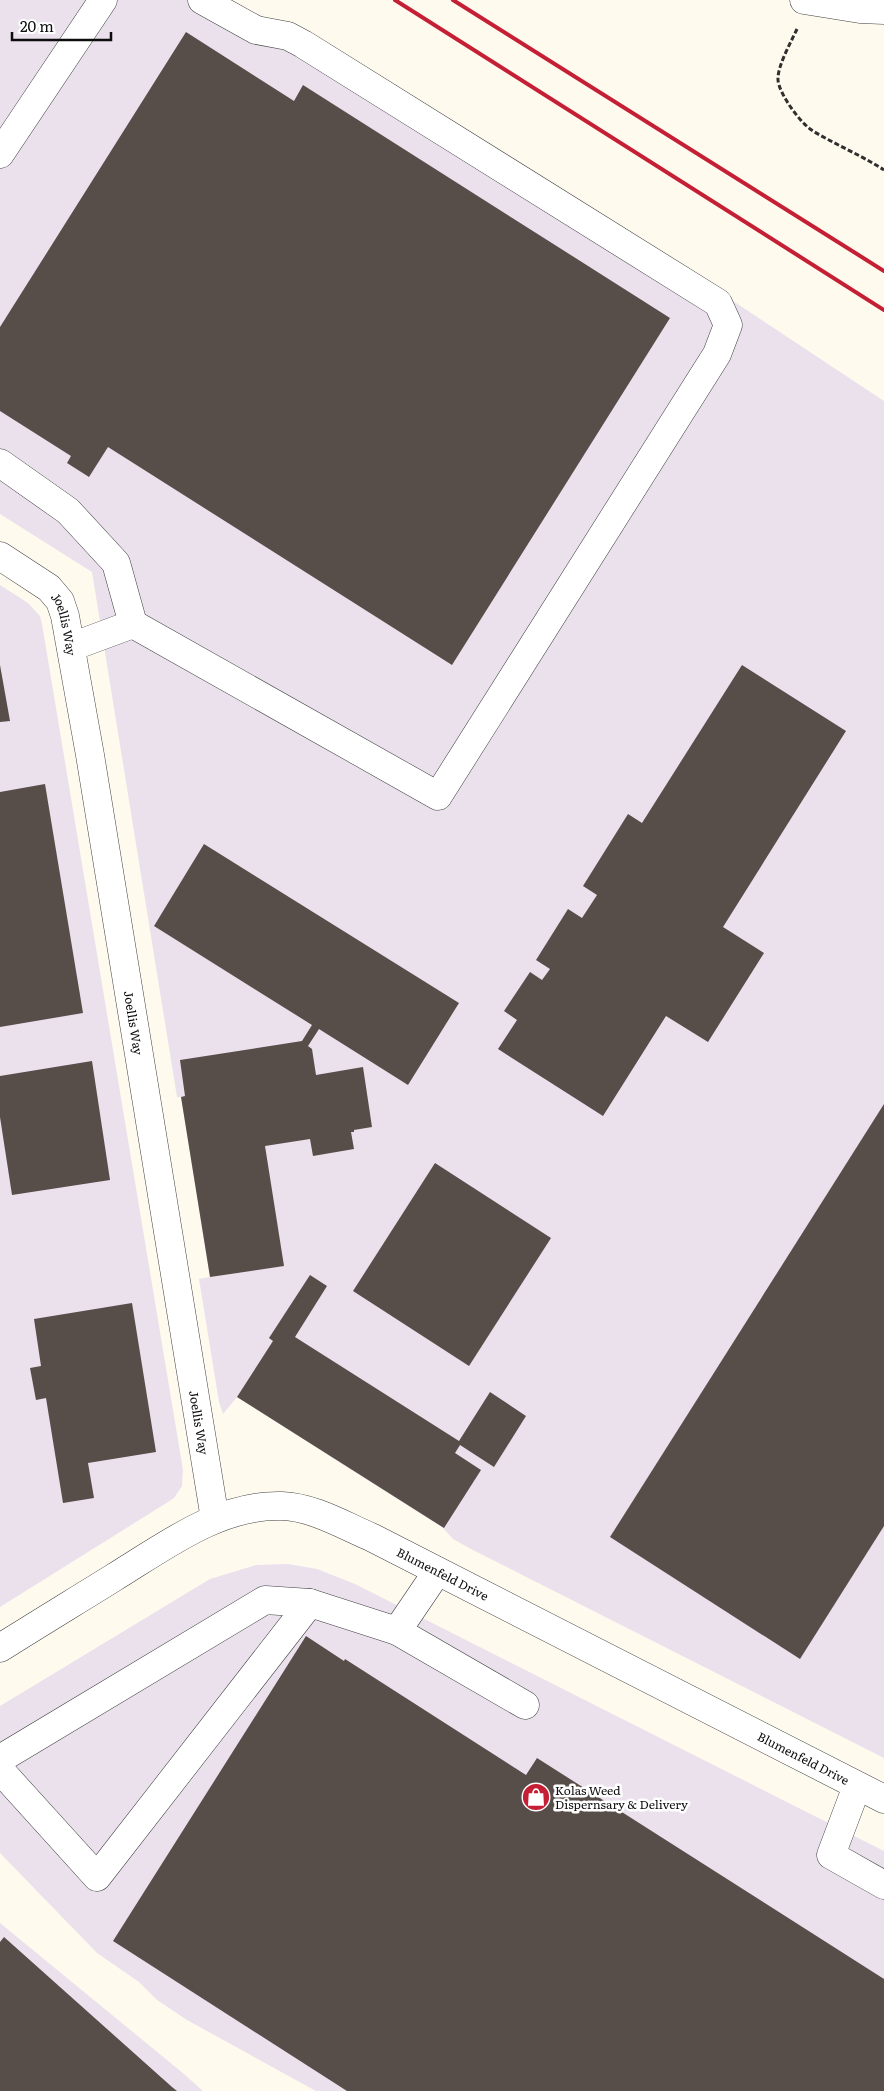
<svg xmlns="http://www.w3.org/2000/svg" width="884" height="2091" font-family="Literata,serif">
	<rect width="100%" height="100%" fill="#fffaee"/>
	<g fill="#eae1ed">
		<polygon points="0,0 228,0 268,19 721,293 884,401 884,1758 471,1549 453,1539 443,1528 237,1397 223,1414 219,1402 199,1279 210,1277 181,1097 177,1097 92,572 0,514"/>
		<polygon points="0,585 28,603 40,616 42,624 183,1470 182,1486 174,1498 168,1502 0,1607"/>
		<polygon points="288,1564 317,1569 355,1584 884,1851 884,2091 316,2091 187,2020 157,2000 139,1982 97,1953 0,1853 0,1706 210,1579 256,1565"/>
		<polygon points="0,1923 184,2074 203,2091 0,2091"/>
	</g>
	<g fill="#574d49">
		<polygon points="186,32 294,101 303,85 670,318 452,665 108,447 89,477 67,463 71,456 0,411 0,327"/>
		<polygon points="0,665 10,721 0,722"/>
		<polygon points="742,665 846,731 723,927 764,953 708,1042 666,1016 603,1116 498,1049 517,1020 504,1011 530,972 542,980 550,969 536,960 568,909 582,918 597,895 583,886 628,814 642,823"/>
		<polygon points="45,784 83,1013 0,1027 0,792"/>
		<polygon points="204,844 459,1003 408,1085 319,1029 308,1046 312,1049 316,1075 363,1067 372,1127 354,1130 354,1132 351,1132 354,1149 313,1156 310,1139 265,1146 284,1266 210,1277 181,1097 185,1096 180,1060 302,1041 312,1025 154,926"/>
		<polygon points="92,1061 110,1180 12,1195 0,1117 0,1076"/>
		<polygon points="884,1104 884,1526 800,1659 610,1537"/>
		<polygon points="435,1163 551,1238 469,1366 353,1291"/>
		<polygon points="310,1275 327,1286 295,1337 459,1441 490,1392 526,1416 494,1467 460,1445 455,1453 481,1470 444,1528 237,1397 273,1341 269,1338"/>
		<polygon points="132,1303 156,1452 88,1463 94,1498 63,1503 46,1398 36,1400 30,1368 41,1366 34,1319"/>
		<polygon points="306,1636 344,1661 345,1659 526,1775 537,1758 884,1979 884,2091 347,2091 113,1941"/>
		<polygon points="4,1937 172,2087 177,2091 0,2091 0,1942"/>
	</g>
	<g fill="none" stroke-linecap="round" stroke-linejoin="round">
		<defs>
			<g id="minor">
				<polyline points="804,0 860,9 884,10"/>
				<polyline points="0,154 103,0"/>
				<polyline points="0,463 68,511 116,563 133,624 438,796 717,354 728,325 718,303 303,44 288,36 256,30 202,0"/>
				<path id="s1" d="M0,556L49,588L60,601L65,616L90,755L215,1519"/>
				<polyline points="71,647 133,624"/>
				<polyline points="397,1631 525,1705"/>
				<path id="s2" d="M0,1648C38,1624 76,1601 113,1578C164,1547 219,1504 282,1506C313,1507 343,1525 371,1537L884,1799"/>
				<polyline points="0,1759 265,1600 310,1603 397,1631 437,1572"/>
				<polyline points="0,1770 97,1877 310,1603"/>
				<polyline points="857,1786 831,1855 884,1885"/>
			</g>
		</defs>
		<use href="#minor" stroke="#404040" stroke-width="29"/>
		<path stroke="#2f2f2f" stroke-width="3" stroke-dasharray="5 2.5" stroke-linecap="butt" d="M797,29C791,42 777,67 778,80C779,94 801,124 813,131C836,145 861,155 884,170"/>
		<use href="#minor" stroke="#fff" stroke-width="28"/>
		<g stroke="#c41f34" stroke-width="4">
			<polyline points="395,0 884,310"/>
			<polyline points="453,0 884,271"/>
		</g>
	</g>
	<defs>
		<symbol id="shop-disc" viewBox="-11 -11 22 22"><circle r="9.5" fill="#c41f34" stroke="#fff"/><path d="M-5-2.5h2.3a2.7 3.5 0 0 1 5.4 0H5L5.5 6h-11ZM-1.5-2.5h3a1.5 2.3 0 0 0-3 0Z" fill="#fff"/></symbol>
	</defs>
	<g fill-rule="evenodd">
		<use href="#shop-disc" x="520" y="1781" width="32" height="32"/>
	</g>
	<g text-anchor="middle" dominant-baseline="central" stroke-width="5" stroke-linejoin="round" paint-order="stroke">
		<g font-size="12" fill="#0d0d0d" stroke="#fff">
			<text stroke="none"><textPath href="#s1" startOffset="99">Joellis Way</textPath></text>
			<text stroke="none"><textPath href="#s1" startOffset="504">Joellis Way</textPath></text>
			<text stroke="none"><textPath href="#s1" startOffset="909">Joellis Way</textPath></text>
			<text stroke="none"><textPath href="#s2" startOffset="495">Blumenfeld Drive</textPath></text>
			<text stroke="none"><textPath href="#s2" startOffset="900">Blumenfeld Drive</textPath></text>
		</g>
		<g font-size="12" fill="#0d0d0d" stroke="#fff" text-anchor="start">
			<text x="555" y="1790">Kolas Weed<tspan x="555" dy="14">Dispernsary &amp; Delivery</tspan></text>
		</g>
	</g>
	<path d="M12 32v8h99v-8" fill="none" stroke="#0d0d0d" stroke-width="2.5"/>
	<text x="20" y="32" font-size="15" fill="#0d0d0d" stroke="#ffffff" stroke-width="4" paint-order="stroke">20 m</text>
</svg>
